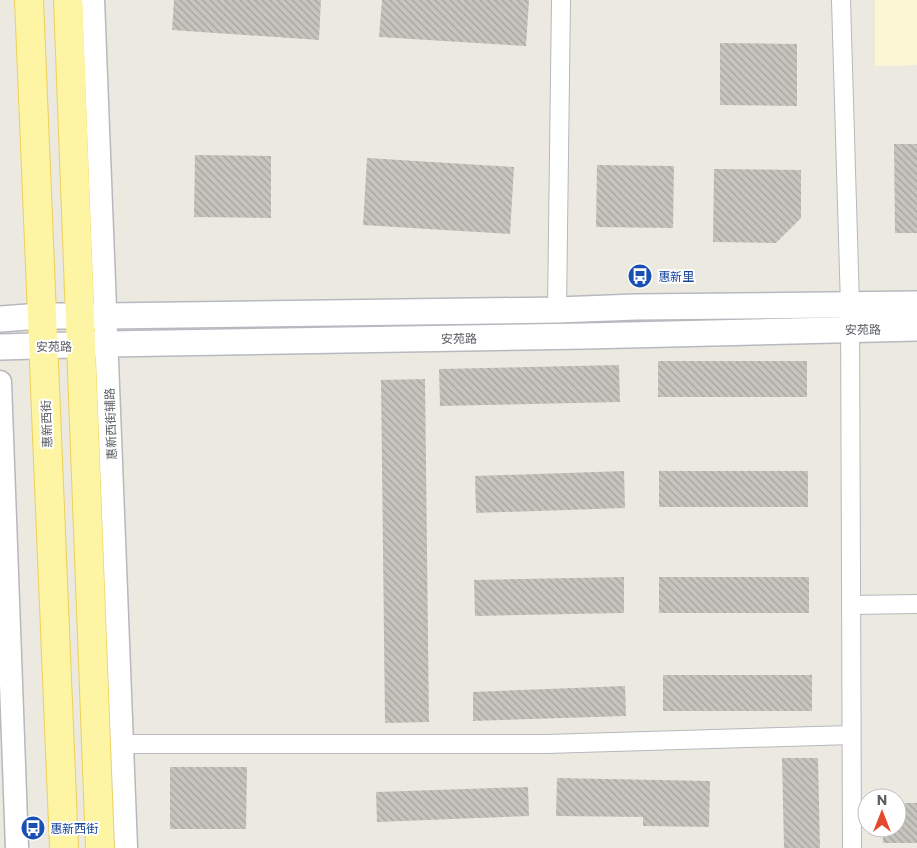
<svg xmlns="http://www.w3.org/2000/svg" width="917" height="848" font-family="Commissioner,'Noto Sans SC',sans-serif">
	<defs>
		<pattern id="building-back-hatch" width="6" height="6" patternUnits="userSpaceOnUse" patternTransform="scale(1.25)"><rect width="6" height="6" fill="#c6c4bd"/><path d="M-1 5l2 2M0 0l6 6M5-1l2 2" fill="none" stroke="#a4a29d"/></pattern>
	</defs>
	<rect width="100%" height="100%" fill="#eceae0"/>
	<polygon fill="#fdf6d4" points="875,0 917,0 917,65 875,66"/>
	<g fill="url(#building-back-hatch)">
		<polygon points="174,0 321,0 319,40 172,30"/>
		<polygon points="382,0 529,0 526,46 379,37"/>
		<polygon points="720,43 797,44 797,106 720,105"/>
		<polygon points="894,144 917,144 917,233 895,233"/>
		<polygon points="195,155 271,156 271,218 194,217"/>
		<polygon points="367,158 514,167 510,234 363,225"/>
		<polygon points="597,165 674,166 673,228 596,227"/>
		<polygon points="714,169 801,170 801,218 776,243 713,242"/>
		<rect x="658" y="361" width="149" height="36"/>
		<polygon points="619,365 620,402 440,406 439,369"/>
		<polygon points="425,379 429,722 385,723 381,380"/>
		<polygon points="624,471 625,508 476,513 475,476"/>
		<rect x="659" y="471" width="149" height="36"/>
		<polygon points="624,577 624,613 475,616 474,580"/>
		<rect x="659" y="577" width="150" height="36"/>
		<rect x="663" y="675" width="149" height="36"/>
		<polygon points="625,686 626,716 473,721 473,692"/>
		<polygon points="782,758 818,758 820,848 784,848"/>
		<polygon points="170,767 247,767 246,829 170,829"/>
		<polygon points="557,778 710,781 709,827 643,826 643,817 556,816"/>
		<polygon points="528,787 529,816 377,822 376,792"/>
		<polygon points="897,803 917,803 917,843 883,843 883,828 897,828"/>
	</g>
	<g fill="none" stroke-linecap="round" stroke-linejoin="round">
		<defs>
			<g id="minor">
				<polyline points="841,0 850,306 852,848"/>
				<polyline points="557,310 561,0"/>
				<polyline points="851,605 917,604"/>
				<polyline points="122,744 546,744 851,735"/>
			</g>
			<g id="tertiary">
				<polyline points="93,0 126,848"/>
				<polyline points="0,382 17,848"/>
			</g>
			<g id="secondary">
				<polyline points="0,319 41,316 106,316 557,310 636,307 917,304"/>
				<polyline points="0,347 107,344 586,336 917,328"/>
			</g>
			<g id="primary">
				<polyline points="29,0 64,848"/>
				<polyline points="68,0 100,848"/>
			</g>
		</defs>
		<use href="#minor" stroke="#b6b8bd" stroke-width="20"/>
		<use href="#tertiary" stroke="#b6b8bd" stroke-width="25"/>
		<use href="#secondary" stroke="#b6b9bf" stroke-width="28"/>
		<use href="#primary" stroke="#eecf57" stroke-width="30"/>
		<use href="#minor" stroke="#fff" stroke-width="18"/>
		<use href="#tertiary" stroke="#fff" stroke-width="22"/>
		<use href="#secondary" stroke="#fff" stroke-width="25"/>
		<use href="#primary" stroke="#fdf5a4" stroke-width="28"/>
	</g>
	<defs>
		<symbol id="bus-disc" viewBox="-11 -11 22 22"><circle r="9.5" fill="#1a4fb4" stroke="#fff"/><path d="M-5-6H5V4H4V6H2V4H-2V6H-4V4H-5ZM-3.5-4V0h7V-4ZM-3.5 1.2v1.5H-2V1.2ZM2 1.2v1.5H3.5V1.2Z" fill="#fff"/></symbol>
	</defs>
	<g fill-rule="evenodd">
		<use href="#bus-disc" x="626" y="262" width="28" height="28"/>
		<use href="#bus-disc" x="19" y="814" width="28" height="28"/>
	</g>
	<g text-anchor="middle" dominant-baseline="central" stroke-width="4" stroke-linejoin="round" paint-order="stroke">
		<g font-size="12" fill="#164399" stroke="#fff" text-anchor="start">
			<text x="658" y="276">惠新里</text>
			<text x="50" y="828">惠新西街</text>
		</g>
		<g font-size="12" fill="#595c61" stroke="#fff">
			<text transform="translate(863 329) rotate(-1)">安苑路</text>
			<text transform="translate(459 338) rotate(-1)">安苑路</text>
			<text transform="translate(54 346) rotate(-1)">安苑路</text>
			<text transform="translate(46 424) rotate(-92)">惠新西街</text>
			<text transform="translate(110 424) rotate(-92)">惠新西街辅路</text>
		</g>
	</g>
	<g transform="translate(882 813)"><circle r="24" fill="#ffffff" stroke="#bdbec0"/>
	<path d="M0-4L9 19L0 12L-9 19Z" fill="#e5492d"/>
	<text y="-8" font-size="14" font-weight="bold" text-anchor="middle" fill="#595c61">N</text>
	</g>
</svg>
